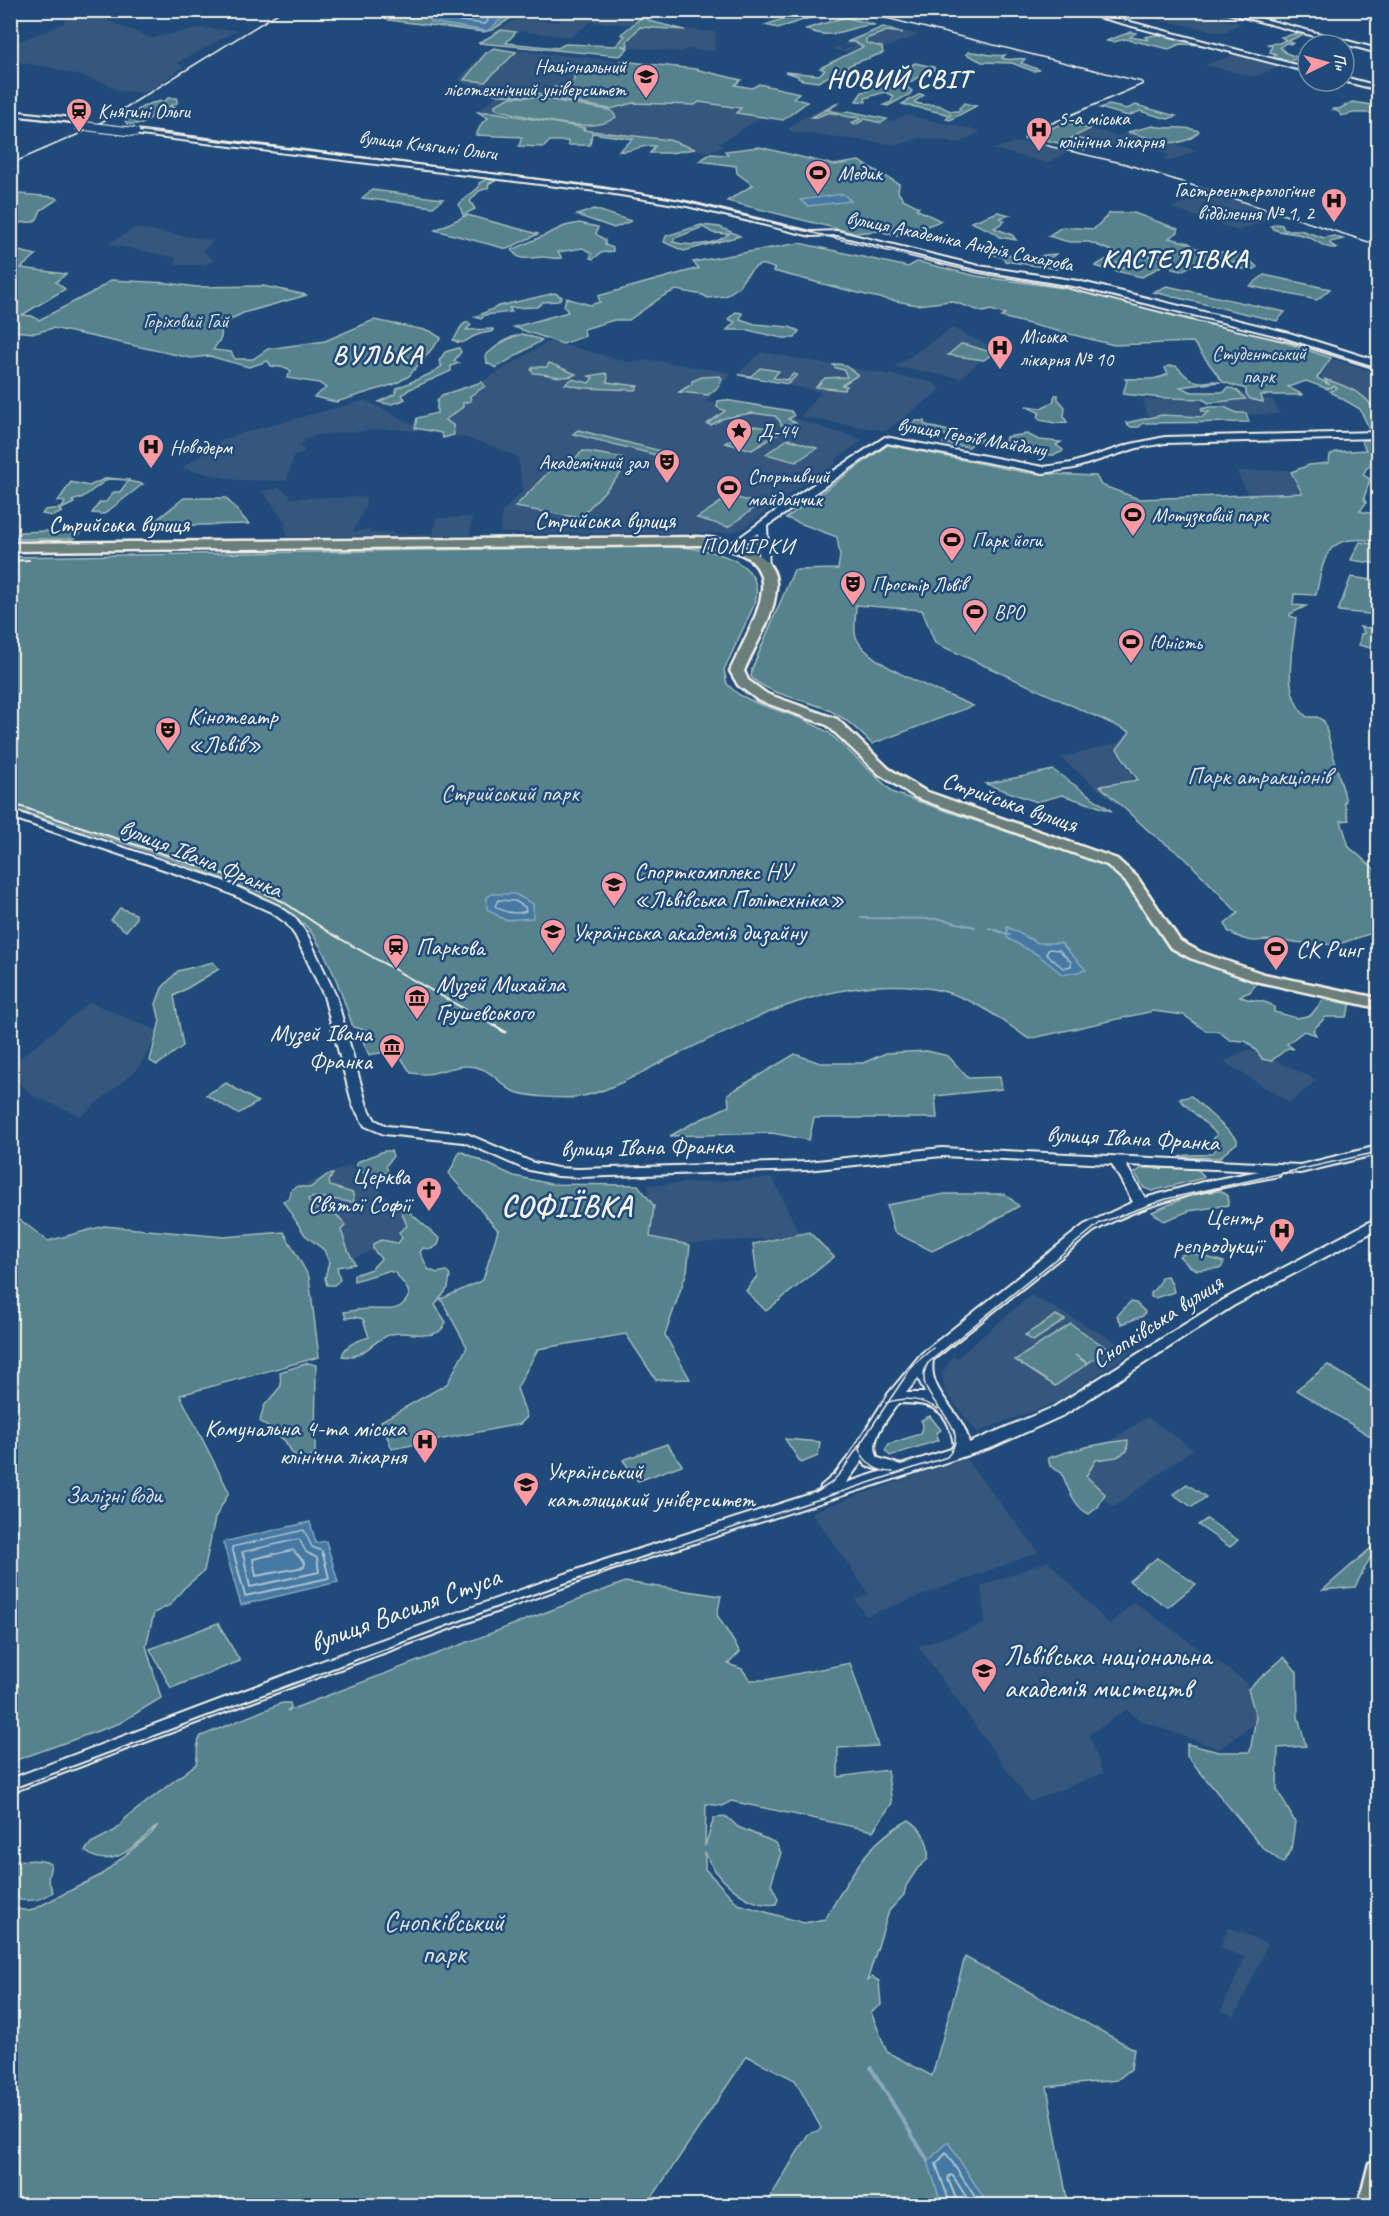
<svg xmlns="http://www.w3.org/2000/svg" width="1389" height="2216" font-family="Caveat,sans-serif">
	<rect width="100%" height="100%" fill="#1f4a7a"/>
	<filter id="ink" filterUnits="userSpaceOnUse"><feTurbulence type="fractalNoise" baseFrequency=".0167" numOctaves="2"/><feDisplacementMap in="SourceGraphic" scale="12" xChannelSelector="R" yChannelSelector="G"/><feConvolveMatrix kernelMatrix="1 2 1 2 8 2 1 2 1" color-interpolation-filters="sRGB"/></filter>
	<g filter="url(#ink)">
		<g fill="#34577d">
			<polygon points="1181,10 1218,19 1242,23 1223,33 1156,19 1173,11"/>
			<polygon points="72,11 101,12 106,20 152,38 199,28 238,30 177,63 184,66 154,88 143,93 119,91 105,83 52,68 11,61 10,45 63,24"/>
			<polygon points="567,11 637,11 636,15 646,21 635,25 716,32 715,51 686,49 682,52 613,46 632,25 591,22 571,37 499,29 517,19 560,22 558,18"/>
			<polygon points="889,27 919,35 879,50 861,46 845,52 832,49 840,46 843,47 839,49 843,50 856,45 842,45"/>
			<polygon points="494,48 695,69 741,80 735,85 752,88 759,84 799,93 793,98 807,102 783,120 762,117 720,143 723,147 708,152 695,149 670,153 650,153 655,146 641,145 628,152 619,151 633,139 592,133 590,145 568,145 568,141 550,141 544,147 519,146 522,137 476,135 482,123 488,118 478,112 497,95 463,83 459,79 485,51"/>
			<polygon points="1240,53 1285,65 1254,77 1205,65"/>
			<polygon points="825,107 891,121 906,115 981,131 960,143 922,138 898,145 792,132 788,129 799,120"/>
			<polygon points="1065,122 1118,136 1128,132 1197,150 1171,161 1162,159 1169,156 1162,152 1132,144 1103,151 1071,143 1065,145 1046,140 1044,137 1047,132"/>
			<polygon points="1016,142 1023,142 1068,152 1047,163 993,149"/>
			<polygon points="1210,192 1280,215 1238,231 1171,208"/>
			<polygon points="135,228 210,240 212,242 203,250 214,261 204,265 175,265 176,258 108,244"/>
			<polygon points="952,328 998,350 992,352 960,378 894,367"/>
			<polygon points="550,341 629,362 653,360 732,373 706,402 790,417 863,440 834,461 837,463 826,471 821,471 742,529 727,533 500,533 502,512 523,490 518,457 484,443 443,432 383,429 318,435 304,440 300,448 304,449 304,452 294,455 287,481 235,480 182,468 220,441 235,435 365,400 416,426 446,411 483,381"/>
			<polygon points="761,352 933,382 941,390 886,431 800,417 821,392 736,375"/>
			<polygon points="1332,359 1378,373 1378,430 1357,401 1320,378"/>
			<polygon points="1272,399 1280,414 1225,415 1219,400"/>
			<polygon points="1143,400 1201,400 1208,416 1148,416"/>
			<polygon points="1288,470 1300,492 1248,494 1236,471"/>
			<polygon points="280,488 290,495 290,498 366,497 365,507 353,532 369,529 371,533 392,532 393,534 433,534 436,518 472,517 470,535 287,537 285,522 262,491"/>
			<polygon points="1121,742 1115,749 1133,776 1126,790 1130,799 1115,803 1061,758"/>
			<polygon points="90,1002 160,1032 138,1069 81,1116 35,1097 11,1076 11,1065"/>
			<polygon points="1248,1049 1279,1062 1317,1080 1290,1103 1224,1062"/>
			<polygon points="350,1165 424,1229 340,1264 290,1203 290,1191"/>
			<polygon points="773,1178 801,1237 643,1246 649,1185"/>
			<polygon points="1031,1295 1133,1351 1057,1402 977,1432 945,1392 942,1374 953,1356 957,1358"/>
			<polygon points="1147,1417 1193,1449 1114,1507 1065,1470"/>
			<polygon points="965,1458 1039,1552 866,1616 855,1600 869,1594 811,1512"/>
			<polygon points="1048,1561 1109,1624 1134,1602 1246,1682 1260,1720 1219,1749 1141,1721 1126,1710 1089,1735 1103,1773 1030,1802 918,1646 983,1625 985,1619 981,1586"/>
			<polygon points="1229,1927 1268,1944 1235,2016 1221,2011 1245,1958 1220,1947"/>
		</g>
		<g fill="#54828c" stroke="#a4baba" stroke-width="1.5" fill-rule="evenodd">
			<polygon points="388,10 533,11 514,16 492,30 483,32 389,20 380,13"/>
			<polygon points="808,10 832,11 778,28 765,25"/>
			<polygon points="641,15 646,15 648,20 653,22 685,30 640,27 627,41 628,46 621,46 628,48 620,56 479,43 501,30 516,32 506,43 558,48 565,44 616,46 625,36 621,34 641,18"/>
			<path d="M845,17L875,25C848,24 836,43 806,29Z"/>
			<polygon points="883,27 903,33 887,31 866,39 866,43 882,47 883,53 852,64 818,82 803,80 798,78 798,76 785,72 819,75 825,70 820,68 863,47 855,42 847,42"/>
			<polygon points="1131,32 1136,33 1130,37 1149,40 1145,37 1161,34 1203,45 1180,44 1169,49 1126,39 1113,42 1106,41"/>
			<polygon points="1299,33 1304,34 1288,41 1293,43 1291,44 1286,43 1280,47 1286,53 1297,57 1294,60 1273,58 1276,54 1270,52 1272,46 1267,44 1279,43 1286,40 1281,37"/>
			<polygon points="494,48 516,52 485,82 464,80 486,53"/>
			<path d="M968,52C982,51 992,58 1005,55L1002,58C1010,62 1017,57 1025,59L1021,63L1040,70L1033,71L1012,63L982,62L966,54Z"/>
			<polygon points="621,61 695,69 741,80 735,85 752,88 759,84 799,93 793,98 807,102 783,120 736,113 741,108 699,102 695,105 633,103 610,109 537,96 498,95 480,89 544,94 554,87 563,88 574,80 574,68 612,70"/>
			<polygon points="915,63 934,67 934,70 925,73 905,85 912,91 910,94 888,106 884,105 891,102 894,96 885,92 865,98 866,102 856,101 862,92 867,91 875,83"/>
			<path d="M920,94L924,95L914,102C922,107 928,103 938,105C946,108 950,114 961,110L959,108L965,103L976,106L950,120L946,119L951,115L902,104Z"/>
			<path d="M511,97H535L603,109L612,111L616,117C591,137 529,116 499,110L495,108V105Z"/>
			<path d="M168,98H177V103L170,106L175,108L162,110L142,124H127L125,120C139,108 147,102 165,101Z"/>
			<path d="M840,102L827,110L842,113L848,111L887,119L881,123L865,119L855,125L851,123L860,119L858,117C847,120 837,111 827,113C820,115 820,118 812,117Z"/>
			<polygon points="1352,102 1378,106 1378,113 1353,113 1341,116 1339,112 1332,109 1339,109"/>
			<polygon points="1109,105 1127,109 1136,105 1176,116 1168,119 1140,111 1128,116 1100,108"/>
			<path d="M478,112H493L585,128L583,130L669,140L695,149L670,153H650L655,146C638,144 634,153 619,151L633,139L592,133L590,145H568V141H550L544,147L519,146L522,137L476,135L482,123L488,118Z"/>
			<polygon points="1065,122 1090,129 1071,138 1092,141 1094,142 1094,145 1085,150 1046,140 1044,137 1052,128"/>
			<path d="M1153,126C1169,130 1183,125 1199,131C1181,153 1152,138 1128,132Z"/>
			<polygon points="759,147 834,165 859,161 899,184 898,192 903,199 919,207 916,209 941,221 899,236 878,231 854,233 727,201 753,185 737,173 736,166 699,161 710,154 728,155 725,151"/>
			<polygon points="487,179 496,181 489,183 488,188 479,191 470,201 475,209 463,215 459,204 479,187 479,183"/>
			<polygon points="372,190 443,199 433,207 362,198"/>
			<polygon points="10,193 53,197 58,199 41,210 37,219 33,222 16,223 11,227"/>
			<polygon points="594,209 631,221 614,228 577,215"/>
			<polygon points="998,212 1010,215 1000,218 1005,221 994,228 1012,235 1016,240 999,237 996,233 971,222"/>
			<path d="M1110,213H1134L1178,229V232L1169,238L1189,243L1195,248L1245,256L1257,267L1255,269H1242L1238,263L1208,257L1181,271L1172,269L1171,259C1144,246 1131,257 1105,269L1095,266L1117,253L1089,242H1069L1048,236L1062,227L1094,229Z"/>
			<polygon points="467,215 538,234 507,249 435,230"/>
			<path d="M579,223L598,227L596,234L605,240V245L613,248V251L601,253L593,259L590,258L592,254L583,248L558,252L562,258C555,259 549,257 542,257C531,257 520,263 512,250L565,226Z"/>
			<path d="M1276,224L1282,225L1284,230H1300L1324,238L1334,236L1343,239L1330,242V244L1337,248C1326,249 1320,243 1311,238C1299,232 1285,234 1273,229L1271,226Z"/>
			<path d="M701,225L720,227L740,236L684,251L664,242L666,236ZM703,227L713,233L729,234C715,245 691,247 673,242L675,238Z"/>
			<path d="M799,243L908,267L917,262L923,263L976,276L1063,288L1281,341L1331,358L1317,378L1330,385L1324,379C1351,387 1379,398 1378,429L1369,428L1360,409L1332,393L1330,391L1337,388L1334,386L1328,389L1306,381L1288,387L1303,395H1261L1263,402L1250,399L1246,394V389L1223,382L1193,342L1114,345L1001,317L1005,314L991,310L983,312L951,301L917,305L870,296L773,271L775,269C771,267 765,264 760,265C754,266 741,280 740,286L725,296L708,298L703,295L676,290L663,296L629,320H614L584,329L585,336L563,344L514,327L568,312L564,306L566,298L590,305L600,302L598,296L699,268L693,262Z"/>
			<polygon points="10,249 36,255 21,268 66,274 56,282 65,289 22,315 32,316 39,320 95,291 111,280 168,283 196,287 263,286 307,295 243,313 222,324 221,338 213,350 231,352 235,359 253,359 268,349 325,341 374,320 430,331 441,338 409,376 395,384 336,402 314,397 326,388 319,383 287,378 291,371 287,368 271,366 268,361 249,367 209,356 191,358 53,328 35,333 11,331"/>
			<polygon points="996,251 1030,260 1044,255 1056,254 1049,259 1049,262 1067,267 1057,269 1005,261 1004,258 985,252"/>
			<polygon points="1145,255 1170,261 1142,277 1116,271"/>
			<polygon points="1264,275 1330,289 1317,300 1250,286"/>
			<polygon points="1167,286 1285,312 1277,321 1153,292"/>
			<polygon points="555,293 562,297 558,301 543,302 537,307 509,308 512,312 485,315 481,319 475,317 499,306"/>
			<polygon points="736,312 742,313 740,319 755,324 789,327 799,331 795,338 782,338 748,330 727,330 735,322 728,319"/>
			<path d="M468,322L471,325L466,330L493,329V331C487,333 482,333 477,335C467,338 465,347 453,340C459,335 458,325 468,322Z"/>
			<path d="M522,334L542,340L496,368L487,363L486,355C497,345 508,337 522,334Z"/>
			<path d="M961,344C969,345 984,350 993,353L984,360L948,355Z"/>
			<path d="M459,348L461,352L454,361L459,363L451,366V371L410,389L402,395L405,399C395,404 390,406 379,402L395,394L397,388L430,374L442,366L439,361L445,352Z"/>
			<path d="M549,363L576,374C564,381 547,373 533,373L531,370L533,367H547Z"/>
			<polygon points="837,364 844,365 858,375 842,385 847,386 844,390 816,387 825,378 847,377 844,370 836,368 833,365"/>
			<path d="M1168,366H1176C1184,373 1188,381 1200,382C1208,383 1212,379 1219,382L1180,387L1192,392H1225L1227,388C1238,388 1239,393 1246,399L1209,403L1202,399L1163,398L1123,394L1127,381L1125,379C1140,378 1154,382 1168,374L1165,368Z"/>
			<polygon points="760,368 779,371 773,378 787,380 793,374 797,375 788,384 739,375 751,376"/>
			<polygon points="606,373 608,377 607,382 638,386 636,390 584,388 565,384 572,379 589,383 593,378 589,376"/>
			<polygon points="720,376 722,379 718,387 708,395 679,392 692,384 692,381 702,377"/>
			<polygon points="482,382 485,386 470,396 471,401 463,403 463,407 445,420 453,425 454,435 443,438 441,433 415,428 417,418 437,413 437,401 442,395"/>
			<polygon points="1055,395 1058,395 1058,399 1065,407 1064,417 1067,422 1055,423 1040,420 1037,417 1040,413 1026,406 1041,408 1053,402"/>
			<polygon points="725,400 791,411 794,416 788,419 796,423 793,426 781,425 780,421 775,416 752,413 724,418 711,425 707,424 725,411 717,407 718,401"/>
			<polygon points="1209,407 1224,407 1237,413 1246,413 1249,422 1143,423 1139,427 1131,427 1126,423 1162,415 1202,417 1209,412 1202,411 1201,409"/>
			<polygon points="916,421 924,421 924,424 932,427 987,440 974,442 969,447 946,444 943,443 948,438 945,435 918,429 912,430 911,424"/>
			<polygon points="754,426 769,428 780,433 752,450 725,443"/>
			<polygon points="578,430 665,452 660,456 573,434"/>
			<polygon points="1027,434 1039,440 1061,442 1056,445 1063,450 1062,452 1054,455 1032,455 1034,450 1028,447 1026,442 1007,444 1005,441 1006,437"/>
			<polygon points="788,439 817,448 796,462 766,454"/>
			<path d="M1361,440H1378V459L1366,469L1363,475L1370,479L1364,498L1366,503L1360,511L1378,515V541C1327,534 1325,551 1316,595L1294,594L1293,605L1306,606L1290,614V616L1296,618C1293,649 1280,694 1307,717H1317L1324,721L1346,801L1344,802L1349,820L1341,821L1349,847L1378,872V931L1336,945L1263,940C1250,943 1239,938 1228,931L1225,924L1238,913L1185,858L1151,833L1100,786L1138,780L1117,749L1130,732L935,643L922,610L856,605C856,615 853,629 856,637C867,666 945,693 973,706L872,744C857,729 844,716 824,708C799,698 770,695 751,677L752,669L794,570L838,569L840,556L837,537L786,518L888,445L1028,473L1096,476L1101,485L1139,499L1302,493L1291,472L1309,465L1329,463L1330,455L1336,452L1366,450Z"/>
			<polygon points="583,451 624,458 615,468 573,460"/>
			<polygon points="558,462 622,472 580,518 515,507"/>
			<polygon points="107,478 130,480 108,479 83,497 72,501 74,503 59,510 62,512 53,516 42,514 45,510 62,508 65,502 58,501 71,482 89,486"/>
			<polygon points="128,481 143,484 104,514 92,513 100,502 106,502 114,492 120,492"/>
			<polygon points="730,496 760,504 728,527 697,518"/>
			<polygon points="184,498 226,498 249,524 149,526"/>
			<polygon points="49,531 49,533 82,532 74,539 15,539 20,532"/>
			<polygon points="1360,542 1378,545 1378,564 1351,560"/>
			<path d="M661,546C693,547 768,553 755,603L724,670L727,684L738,694L756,703L803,719L828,732L894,793L1113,868L1173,950L1257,983L1250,992L1240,996C1251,1003 1264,998 1274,1007V1012L1297,1018L1311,1015L1323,1000L1351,1004L1346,1017H1326L1313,1030L1316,1035L1304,1031L1287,1044L1294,1049L1288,1048L1271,1061L1262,1059C1261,1055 1248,1042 1245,1041L1230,1040L1218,1031H1206L1184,1015L1153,1011L1029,1039C1002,1020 975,999 942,991C848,969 756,1016 674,1056C644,1070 611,1092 578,1097C564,1099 523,1097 511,1090C501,1084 492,1072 482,1069C464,1062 451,1069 433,1073C426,1075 418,1074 411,1073L396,1050L369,1055L359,1032L364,1030L353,1027C342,995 331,960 311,932C276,883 74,829 11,808V557Z"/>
			<polygon points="1351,577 1378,581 1378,615 1338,611"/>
			<polygon points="1360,627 1378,629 1378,650 1359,645 1361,634 1365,633"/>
			<polygon points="1053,770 1112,811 1062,795 1037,802 986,784"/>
			<polygon points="120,908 136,914 136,919 126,931 111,920"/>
			<polygon points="213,962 219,969 174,996 183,1046 157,1065 150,1061 160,1021 156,1004 162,988 178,971"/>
			<polygon points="927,1051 948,1056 968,1078 1000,1077 1002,1089 935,1096 937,1118 814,1118 809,1140 772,1133 670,1136 693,1123 729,1106 728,1094 795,1054 820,1063 863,1063 886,1053"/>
			<polygon points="226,1083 258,1102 238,1114 206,1095"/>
			<path d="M1191,1096L1237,1139V1143L1219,1158L1179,1157C1196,1151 1210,1161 1218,1146L1213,1140L1217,1134L1179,1099Z"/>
			<polygon points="384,1151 391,1151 393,1156 386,1166 388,1171 382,1175 365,1175 357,1166 357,1162"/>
			<polygon points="460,1151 514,1176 551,1184 638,1185 654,1206 650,1237 690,1245 687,1271 665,1335 690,1379 656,1380 626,1334 538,1349 517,1388 527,1417 520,1424 392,1449 381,1421 447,1384 467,1347 441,1299 483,1280 498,1230 449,1174"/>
			<polygon points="1142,1168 1197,1169 1204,1176 1203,1178 1152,1191 1144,1188 1135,1173"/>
			<path d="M333,1174L329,1181L330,1186L353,1193L354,1202C339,1202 321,1194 308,1199L312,1207C328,1211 338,1211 345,1226L341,1230L348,1250L355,1264L337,1267L340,1280L334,1285H327L325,1278L329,1262L324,1250L305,1235L283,1201L289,1199L292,1189L298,1186L310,1188L327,1175Z"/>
			<polygon points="1221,1191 1228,1196 1228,1205 1189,1211 1164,1221 1152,1212 1196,1193"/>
			<polygon points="945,1194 1005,1194 1019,1206 982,1227 932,1251 894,1232 887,1205"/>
			<path d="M401,1210L409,1212L440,1239L438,1245L431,1249L423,1248L420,1252L428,1269L437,1273L446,1271L450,1276L448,1288L435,1305L446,1322C437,1345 413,1329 392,1334C372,1339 365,1360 342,1356C346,1343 358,1341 369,1337L363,1319L355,1317L346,1318L344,1312C352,1311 360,1309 368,1309C384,1308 401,1315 409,1295C408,1284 400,1282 396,1273L388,1271L354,1281V1275L371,1269L381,1259L373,1249V1244L381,1240L398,1243L402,1238L399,1232L407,1226Z"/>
			<polygon points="11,1213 48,1241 104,1226 224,1237 284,1232 309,1277 319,1357 180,1395 229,1492 215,1518 204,1571 184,1588 170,1605 154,1613 146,1646 161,1698 120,1723 11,1762"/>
			<polygon points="809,1232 834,1257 766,1311 746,1291 757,1276 753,1244"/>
			<polygon points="1189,1252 1224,1262 1221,1268 1197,1270 1189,1266 1179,1256"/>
			<polygon points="1167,1276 1172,1284 1174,1292 1155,1298 1151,1297 1151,1293 1159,1284 1161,1277"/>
			<polygon points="1130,1302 1136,1303 1145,1312 1143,1316 1122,1324 1117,1316"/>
			<polygon points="1056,1315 1065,1320 1033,1341 1025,1335"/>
			<polygon points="1071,1324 1108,1349 1088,1363 1075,1355 1087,1364 1055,1386 1015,1360"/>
			<polygon points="308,1363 316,1365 315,1454 305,1461 293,1454 285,1441 260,1421 264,1406 281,1386 280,1372"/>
			<polygon points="1328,1365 1378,1396 1378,1441 1296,1390"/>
			<polygon points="930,1416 941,1430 936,1433 939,1440 890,1456 885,1450 889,1444 920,1434 923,1424 921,1420"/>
			<polygon points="785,1439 820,1442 818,1456 801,1463"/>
			<path d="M1128,1440L1127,1451L1117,1457L1096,1460L1086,1476L1105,1494L1098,1507L1089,1514C1075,1508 1067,1487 1062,1473L1050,1466L1048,1458C1074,1449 1100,1443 1128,1440Z"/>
			<polygon points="667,1444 682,1465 638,1481 623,1460"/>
			<polygon points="1187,1484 1206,1497 1192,1507 1173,1494"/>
			<polygon points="1207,1519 1238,1540 1230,1547 1198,1525"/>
			<polygon points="1378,1542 1378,1554 1370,1558 1355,1587 1323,1590"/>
			<polygon points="1157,1558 1196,1584 1168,1607 1129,1581"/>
			<path d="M625,1582L721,1596L717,1615L740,1652L728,1664L742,1669L750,1680H766L850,1663L878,1746L838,1748V1775L839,1777L887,1770L892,1803L873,1831L731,1801L723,1806L706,1804L705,1846L714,1818L727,1817L738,1827L776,1843L781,1853L771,1884L778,1899L776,1904C748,1909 713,1876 705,1852V1869L738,1904L804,1923L825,1919C850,1879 864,1843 909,1820C922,1828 930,1843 928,1859L917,1869L906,1886L904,1895L889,1911L867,1981L872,1977L879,1981L881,2005L871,2012L887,2052L932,2076L965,1957L1134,2049L1131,2069L1117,2080L1047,2087L1068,2205H766L808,2134L820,2130L821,2128L795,2080L747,2056L647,2205H11L10,1899L17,1909L30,1911L101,1875L151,1834L158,1825C139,1841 113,1874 85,1851L91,1843L116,1830L126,1818L196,1764C199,1753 195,1745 201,1736L282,1703H290L291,1707L287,1711Z"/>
			<polygon points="218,1623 240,1661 171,1688 150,1649"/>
			<polygon points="1284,1657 1297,1672 1298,1717 1306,1746 1278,1748 1277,1789 1295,1822 1291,1850 1283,1863 1263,1848 1187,1756 1187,1744 1219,1752 1250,1752 1256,1717 1248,1689"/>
			<path d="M10,1859C24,1863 39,1857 51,1864L48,1879L53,1892C42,1900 34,1901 20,1900L11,1888Z"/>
		</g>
		<g fill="#4478a2" stroke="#8aa8be" stroke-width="1.5">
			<polygon points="484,10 497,16 522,11 505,16 487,31 431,22 427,14 429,11"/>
			<polygon points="843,194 851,201 808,206 800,200"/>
			<polygon points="492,894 515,894 533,904 533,918 505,920 487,909 487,897"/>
			<polygon points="1007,927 1038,943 1061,943 1086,970 1063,975 1038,955 1007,938"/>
			<polygon points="310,1522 316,1543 326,1541 338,1582 241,1605 223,1542"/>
			<polygon points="948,2142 987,2203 984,2205 948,2205 939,2197 928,2161"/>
		</g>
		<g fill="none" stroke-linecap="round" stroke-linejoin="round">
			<g stroke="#aec1cc" stroke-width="1.5">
				<polyline points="434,10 438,18 485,24 488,21 483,10"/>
				<path d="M498,900L515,901L525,907L526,911C515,915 505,913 495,906Z"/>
				<polygon points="1049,949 1059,950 1071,962 1071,966 1063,968 1046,954"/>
				<polyline points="234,1556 232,1547 304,1530 312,1547 322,1551 323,1556"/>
				<polyline points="243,1556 242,1552 299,1539 306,1552 313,1556"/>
				<polyline points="268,1556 293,1550 298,1556"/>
			</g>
			<g stroke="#aec1cc" stroke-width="2">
				<polyline points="234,1554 245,1596 329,1578 323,1554"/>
				<polyline points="243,1554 250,1587 319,1572 317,1558 310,1554"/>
				<polyline points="274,1554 253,1559 256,1576 304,1567 305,1563 297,1554"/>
				<polyline points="951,2206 936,2164 946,2153 981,2206"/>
				<polyline points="959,2206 948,2179 950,2175 953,2176 972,2206"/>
			</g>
			<g stroke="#8aa8be" stroke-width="2">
				<polyline points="861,918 940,919 975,927"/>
				<polyline points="989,928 1010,935"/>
			</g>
			<polyline stroke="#8aa8be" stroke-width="4" points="871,2068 928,2161"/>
			<defs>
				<g id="secondary">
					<polygon points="1071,10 1084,10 1308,68 1308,72"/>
					<polygon points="1217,10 1230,10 1378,49 1378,53"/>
					<polygon points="1344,77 1378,86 1378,90 1343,81"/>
					<polygon points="10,111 82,119 86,121 82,123 10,115"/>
					<polygon points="135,130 596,187 687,202 811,232 837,231 979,266 1078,281 1289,333 1378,361 1378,367 1283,337 1078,287 979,270 837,235 811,236 687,206 596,191 132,134 132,130"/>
					<polygon points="1378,432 1378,438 1165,443 1137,448 1074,468 1043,473 887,443 767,526 769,571 761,571 760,569 758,533 736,549 728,549 727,547 796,496 885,437 1043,467 1072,463 1131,444 1165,437"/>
					<path d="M10,810L221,880L279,906L294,917L307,934L336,996L367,1106L375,1120L387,1126L467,1134L534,1163L557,1168L578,1169L807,1162L942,1148L1300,1165L1378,1146V1154L1300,1173L1281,1172L1279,1176L1274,1177C1211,1189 1150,1200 1094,1231L933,1360C927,1394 964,1411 969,1443L1054,1407L1223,1300L1373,1220L1378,1219V1229L1233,1306L1064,1415L993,1447L611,1570L337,1670L10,1793V1779L325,1660L599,1562L820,1491L821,1486L835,1474L849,1456L888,1394L921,1354L1084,1225L1133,1202L1112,1164L942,1156L807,1170L578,1177L557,1176L525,1169L464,1142L384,1134L365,1126L353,1106L324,996L295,935L286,923L271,912L213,886L10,817ZM1126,1165L1259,1171L1203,1182L1145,1198ZM918,1378L925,1393H906ZM898,1403C931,1403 948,1407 954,1445L951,1449L901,1465L878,1458C868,1439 888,1419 898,1403ZM863,1460L866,1466L883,1471L846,1483Z"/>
				</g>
				<g id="primary">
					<path d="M699,537C727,539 780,551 776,589C774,617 755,645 744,671L748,680L767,694L837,719L889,769L925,791L1117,859L1137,877L1180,941L1200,952L1264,974L1378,998V1008L1255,981L1190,958L1170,947L1127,883L1107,865L915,797L879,774L827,725L758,700L738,685L730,671C757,613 799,552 699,545L10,551V543Z"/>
					<polygon points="1378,2160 1378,2206 1358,2206 1369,2163"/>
				</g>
			</defs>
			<use href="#secondary" stroke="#f4f1e8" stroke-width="4"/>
			<use href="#primary" stroke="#f4f1e8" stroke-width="5"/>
			<use href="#secondary" fill="#1f4a7a" fill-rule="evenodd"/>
			<use href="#primary" fill="#6b7f7c" fill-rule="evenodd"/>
			<g stroke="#f4f1e8" stroke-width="1.5">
				<polyline points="854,10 1142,82 1143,84 1029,133 1024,138 1052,147 1126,164 1378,245"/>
				<polyline points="10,116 509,175 666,197 978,273 1067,288 1194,321 1289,342 1378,370"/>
				<path d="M886,1403C905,1396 921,1399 938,1409"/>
				<path d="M861,1443L859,1450C867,1464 876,1472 893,1472"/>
				<polyline points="815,1493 831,1483 842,1471 913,1365 933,1348"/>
				<path d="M647,1556L947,1457C979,1421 906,1400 928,1363L1100,1223L1166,1199L1378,1152"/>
			</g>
			<polyline stroke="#f4f1e8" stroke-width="2" points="10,1790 503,1605 652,1554"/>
			<polyline stroke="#f4f1e8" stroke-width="1.5" points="10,164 79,134 107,119 283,10"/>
			<g stroke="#f4f1e8" stroke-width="2">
				<polyline points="10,561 29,560"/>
				<polyline points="10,803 223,874 282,901 330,933 498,1028"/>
			</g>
			<polyline stroke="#f4f1e8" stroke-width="3" points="495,1026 505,1032"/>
			<defs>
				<polyline id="secondary-bridge" points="76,125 135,132"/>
			</defs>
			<use href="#secondary-bridge" stroke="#f4f1e8" stroke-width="10" stroke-linecap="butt"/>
			<use href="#secondary-bridge" stroke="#1f4a7a" stroke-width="8"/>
		</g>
	</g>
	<defs>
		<symbol id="university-pin" viewBox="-11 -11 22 30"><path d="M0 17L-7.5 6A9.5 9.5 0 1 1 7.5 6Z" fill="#ff9aa2" stroke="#1f4a7a"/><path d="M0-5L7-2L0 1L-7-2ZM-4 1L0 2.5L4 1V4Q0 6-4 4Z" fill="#111"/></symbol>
		<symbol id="station-pin" viewBox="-11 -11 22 30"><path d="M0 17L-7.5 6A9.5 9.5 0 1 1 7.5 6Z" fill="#ff9aa2" stroke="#1f4a7a"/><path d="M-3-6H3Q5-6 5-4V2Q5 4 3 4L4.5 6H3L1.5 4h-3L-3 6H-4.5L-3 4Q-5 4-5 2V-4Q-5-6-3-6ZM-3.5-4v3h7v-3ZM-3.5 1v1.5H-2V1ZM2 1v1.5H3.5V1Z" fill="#111"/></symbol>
		<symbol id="hospital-pin" viewBox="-11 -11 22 30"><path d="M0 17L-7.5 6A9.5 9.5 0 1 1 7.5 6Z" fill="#ff9aa2" stroke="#1f4a7a"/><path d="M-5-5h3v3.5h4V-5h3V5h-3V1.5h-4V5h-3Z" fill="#111"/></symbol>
		<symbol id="stadium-pin" viewBox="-11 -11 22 30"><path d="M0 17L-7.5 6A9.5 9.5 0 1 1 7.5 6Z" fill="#ff9aa2" stroke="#1f4a7a"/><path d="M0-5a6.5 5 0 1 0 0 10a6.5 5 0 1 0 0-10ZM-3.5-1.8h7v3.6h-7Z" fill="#111"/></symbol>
		<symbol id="sight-pin" viewBox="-11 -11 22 30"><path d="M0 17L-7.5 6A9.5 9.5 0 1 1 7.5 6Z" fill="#ff9aa2" stroke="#1f4a7a"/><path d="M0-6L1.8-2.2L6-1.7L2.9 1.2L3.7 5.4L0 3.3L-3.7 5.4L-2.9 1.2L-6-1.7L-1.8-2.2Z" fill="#111"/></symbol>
		<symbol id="theatre-pin" viewBox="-11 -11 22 30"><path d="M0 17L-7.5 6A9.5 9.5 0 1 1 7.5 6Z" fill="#ff9aa2" stroke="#1f4a7a"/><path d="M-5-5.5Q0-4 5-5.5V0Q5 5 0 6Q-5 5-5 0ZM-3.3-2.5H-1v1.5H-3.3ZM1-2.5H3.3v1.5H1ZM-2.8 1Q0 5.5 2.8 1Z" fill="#111"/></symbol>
		<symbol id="museum-pin" viewBox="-11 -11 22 30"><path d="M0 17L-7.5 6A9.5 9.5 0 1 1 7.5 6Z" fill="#ff9aa2" stroke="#1f4a7a"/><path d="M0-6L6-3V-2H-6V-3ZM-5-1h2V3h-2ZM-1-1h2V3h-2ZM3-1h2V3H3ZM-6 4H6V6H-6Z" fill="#111"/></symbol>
		<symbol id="church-pin" viewBox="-11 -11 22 30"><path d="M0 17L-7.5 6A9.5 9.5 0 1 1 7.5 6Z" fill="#ff9aa2" stroke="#1f4a7a"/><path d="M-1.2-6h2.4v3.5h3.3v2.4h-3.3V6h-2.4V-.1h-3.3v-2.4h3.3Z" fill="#111"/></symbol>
	</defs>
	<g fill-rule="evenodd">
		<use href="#university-pin" x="631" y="62" width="30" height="40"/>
		<use href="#station-pin" x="64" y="96" width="30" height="40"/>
		<use href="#hospital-pin" x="1024" y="115" width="30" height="40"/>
		<use href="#stadium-pin" x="803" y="158" width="30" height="40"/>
		<use href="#hospital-pin" x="1319" y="186" width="30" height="40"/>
		<use href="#hospital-pin" x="985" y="333" width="30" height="40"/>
		<use href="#sight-pin" x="724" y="416" width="30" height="40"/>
		<use href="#hospital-pin" x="136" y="432" width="30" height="40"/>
		<use href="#theatre-pin" x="652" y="447" width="30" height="40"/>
		<use href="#stadium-pin" x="714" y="473" width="30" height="40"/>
		<use href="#stadium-pin" x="1118" y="500" width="30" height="40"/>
		<use href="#stadium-pin" x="937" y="525" width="30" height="40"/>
		<use href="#theatre-pin" x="838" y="569" width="30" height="40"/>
		<use href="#stadium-pin" x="960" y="597" width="30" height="40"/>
		<use href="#stadium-pin" x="1116" y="627" width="30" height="40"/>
		<use href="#theatre-pin" x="153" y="715" width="30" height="40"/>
		<use href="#university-pin" x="599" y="870" width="30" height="40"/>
		<use href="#university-pin" x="538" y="917" width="30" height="40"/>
		<use href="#station-pin" x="381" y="932" width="30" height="40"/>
		<use href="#stadium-pin" x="1261" y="934" width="30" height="40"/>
		<use href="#museum-pin" x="402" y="983" width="30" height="40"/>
		<use href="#museum-pin" x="377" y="1032" width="30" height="40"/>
		<use href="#church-pin" x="414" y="1175" width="30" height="40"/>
		<use href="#hospital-pin" x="1267" y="1216" width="30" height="40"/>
		<use href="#hospital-pin" x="410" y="1427" width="30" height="40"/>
		<use href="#university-pin" x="511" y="1470" width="30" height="40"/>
		<use href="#university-pin" x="969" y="1656" width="30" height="40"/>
	</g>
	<g text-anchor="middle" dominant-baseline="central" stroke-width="5" stroke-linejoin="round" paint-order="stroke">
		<g font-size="20" fill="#f4f1e8" stroke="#1f4a7a" text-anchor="start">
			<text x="626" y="66" text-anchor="end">Національний<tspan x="626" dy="23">лісотехнічний університет</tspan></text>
			<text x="98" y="111">Княгині Ольги</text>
			<text x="1058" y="118">5-а міська<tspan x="1058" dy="23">клінічна лікарня</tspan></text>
			<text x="838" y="173">Медик</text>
			<text x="1314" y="190" text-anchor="end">Гастроентерологічне<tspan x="1314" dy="23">відділення № 1, 2</tspan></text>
			<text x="1020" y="336">Міська<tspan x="1020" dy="23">лікарня № 10</tspan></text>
			<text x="758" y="431">Д-44</text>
			<text x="170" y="447">Новодерм</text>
			<text x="648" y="462" text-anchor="end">Академічний зал</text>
			<text x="748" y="476">Спортивний<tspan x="748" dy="23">майданчик</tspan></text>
			<text x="1152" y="515">Мотузковий парк</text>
			<text x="972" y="540">Парк йоги</text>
			<text x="872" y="584">Простір Львів</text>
			<text x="994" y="612">ВРО</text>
			<text x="1150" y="642">Юність</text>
		</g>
		<g font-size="20" fill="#f4f1e8" stroke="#1f4a7a">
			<text transform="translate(428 145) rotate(7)">вулиця Княгині Ольги</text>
			<text transform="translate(960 241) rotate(12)">вулиця Академіка Андрія Сахарова</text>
			<text transform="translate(972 437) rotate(10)">вулиця Героїв Майдану</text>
		</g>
		<g font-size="20" fill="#dce0da" stroke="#1f4a7a">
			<text x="186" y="321">Горіховий Гай</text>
			<text x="1259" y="353">Студентський<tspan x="1259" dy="23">парк</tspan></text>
		</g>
		<g font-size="22" letter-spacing="1.5" fill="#f4f1e8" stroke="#1f4a7a">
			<text x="748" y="546">ПОМІРКИ</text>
		</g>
		<g font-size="24" fill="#f4f1e8" stroke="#1f4a7a">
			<text x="605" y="520">Стрийська вулиця</text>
			<text x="119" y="524">Стрийська вулиця</text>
			<text transform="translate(1010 802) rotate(19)">Стрийська вулиця</text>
			<text transform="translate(201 858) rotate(22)">вулиця Івана Франка</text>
			<text transform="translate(1133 1138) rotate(3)">вулиця Івана Франка</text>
			<text transform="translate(647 1147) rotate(-1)">вулиця Івана Франка</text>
			<text transform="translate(1157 1321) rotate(-33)">Снопківська вулиця</text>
		</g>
		<g font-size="24" fill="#f4f1e8" stroke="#1f4a7a" text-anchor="start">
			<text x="188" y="716">Кінотеатр<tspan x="188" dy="28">«Львів»</tspan></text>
			<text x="634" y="871">Спорткомплекс НУ<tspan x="634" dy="28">«Львівська Політехніка»</tspan></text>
			<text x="572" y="932">Українська академія дизайну</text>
			<text x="416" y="947">Паркова</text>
			<text x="1296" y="949">СК Ринг</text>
			<text x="436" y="984">Музей Михайла<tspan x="436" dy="28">Грушевського</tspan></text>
			<text x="372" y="1033" text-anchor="end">Музей Івана<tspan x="372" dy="28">Франка</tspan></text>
			<text x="410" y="1176" text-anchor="end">Церква<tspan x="410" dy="28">Святої Софії</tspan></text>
			<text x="1262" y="1217" text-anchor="end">Центр<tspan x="1262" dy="28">репродукції</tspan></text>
			<text x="406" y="1428" text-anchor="end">Комунальна 4-та міська<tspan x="406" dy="28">клінічна лікарня</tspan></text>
			<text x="546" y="1471">Український<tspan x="546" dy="28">католицький університет</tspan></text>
		</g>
		<g font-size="24" fill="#dce0da" stroke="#1f4a7a">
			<text x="1259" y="776">Парк атракціонів</text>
			<text x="510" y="793">Стрийський парк</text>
			<text x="114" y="1495">Залізні води</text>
		</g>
		<g font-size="26" font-weight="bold" letter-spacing="1.5" fill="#f4f1e8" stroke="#1f4a7a">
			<text x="899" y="78">НОВИЙ СВІТ</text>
			<text x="1175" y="258">КАСТЕЛІВКА</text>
			<text x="378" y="354">ВУЛЬКА</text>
		</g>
		<g font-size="28" fill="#f4f1e8" stroke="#1f4a7a">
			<text transform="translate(405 1609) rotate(-20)">вулиця Василя Стуса</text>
		</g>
		<g font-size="28" fill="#f4f1e8" stroke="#1f4a7a" text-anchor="start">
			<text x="1004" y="1655">Львівська національна<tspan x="1004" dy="32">академія мистецтв</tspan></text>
		</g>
		<g font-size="28" fill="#dce0da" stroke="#1f4a7a">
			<text x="444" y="1921">Снопківський<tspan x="444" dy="32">парк</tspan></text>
		</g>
		<g font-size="30" font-weight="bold" letter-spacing="1.5" fill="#f4f1e8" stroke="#1f4a7a">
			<text x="567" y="1206">СОФІЇВКА</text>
		</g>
	</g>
	<rect width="1389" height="2216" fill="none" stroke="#1f4a7a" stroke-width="36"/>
	<rect x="18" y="18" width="1353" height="2180" fill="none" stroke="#f4f1e8" stroke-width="2" filter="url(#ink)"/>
	<g transform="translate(1326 63) rotate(85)"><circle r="28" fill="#1f4a7a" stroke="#748da6" stroke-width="1.5"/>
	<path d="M0-4.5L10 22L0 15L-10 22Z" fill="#ff9aa2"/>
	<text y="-9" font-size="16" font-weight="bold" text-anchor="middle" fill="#f4f1e8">Пн</text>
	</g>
</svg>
